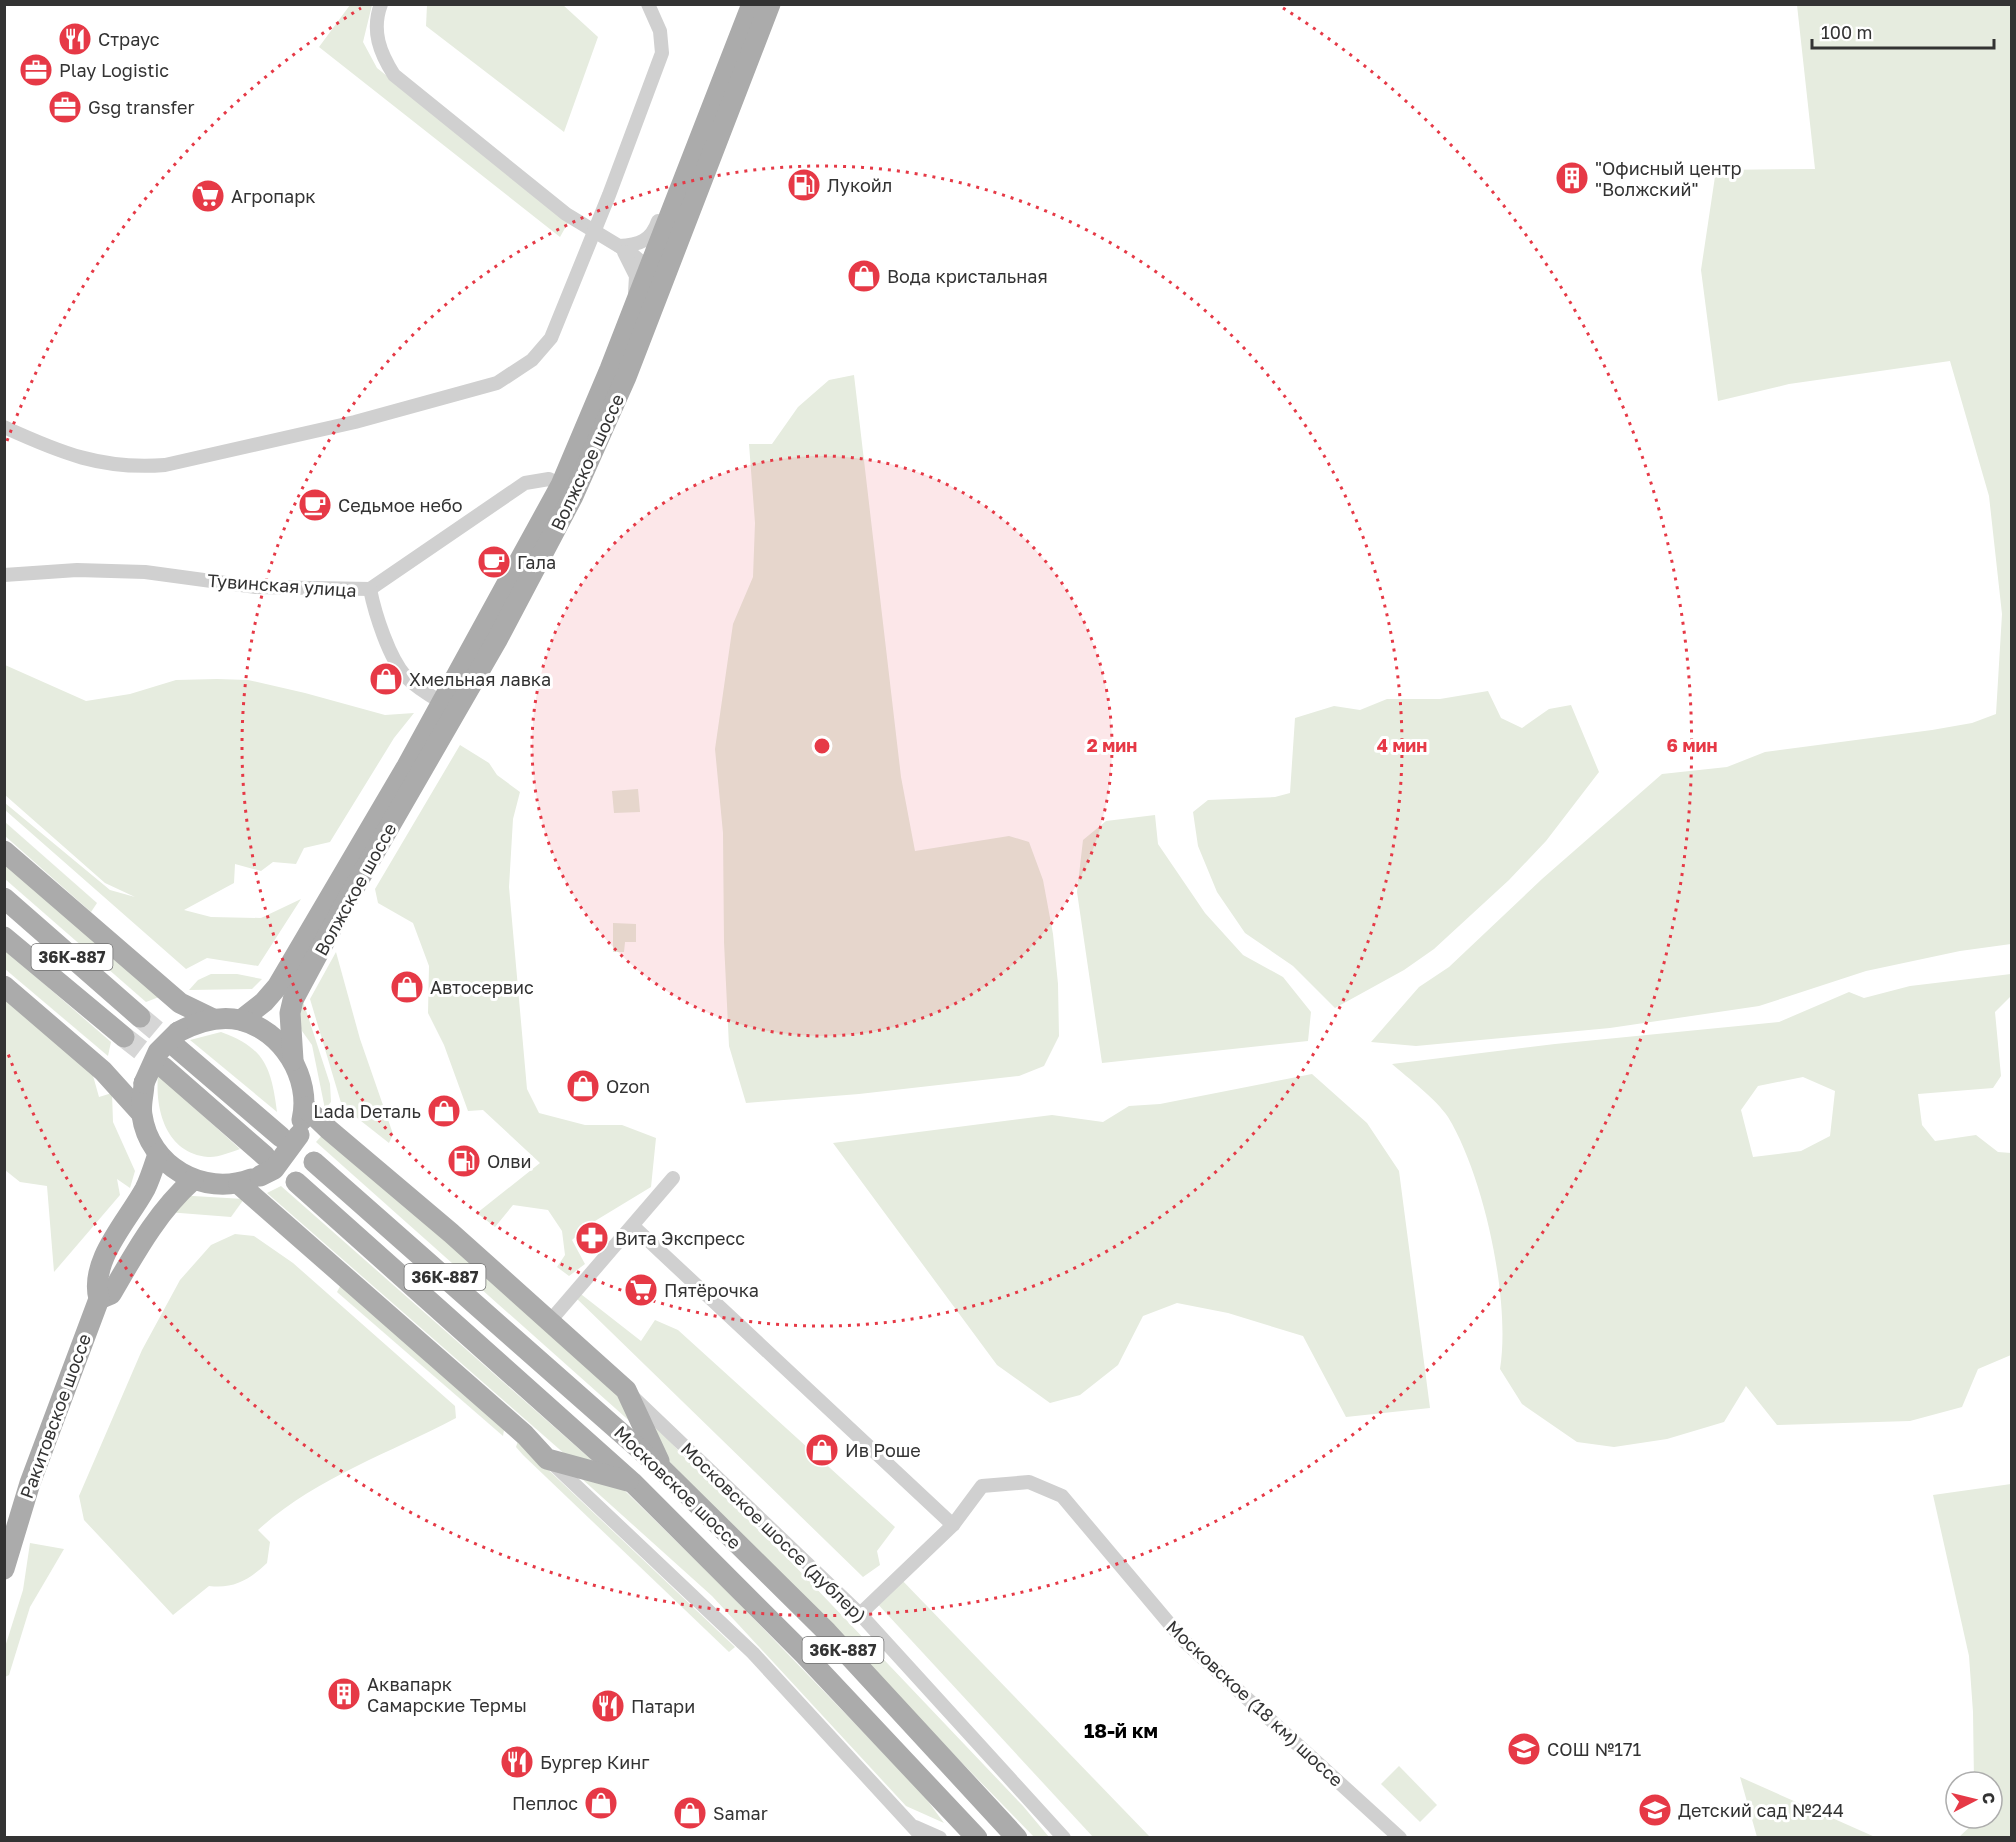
<svg xmlns="http://www.w3.org/2000/svg" width="2016" height="1842" font-family="'Golos Text',sans-serif">
	<rect width="100%" height="100%" fill="#fff"/>
	<g fill="#e6ecdf" fill-rule="evenodd">
		<polygon points="350,5 372,5 363,42 377,68 569,221 560,237 319,47"/>
		<polygon points="427,5 563,5 598,37 564,132 426,26"/>
		<polygon points="1797,5 2011,5 2011,944 1960,951 1866,971 1759,1006 1610,1028 1416,1046 1371,1042 1419,987 1449,967 1542,879 1662,774 1727,767 1765,752 1932,730 1972,723 1996,714 2002,614 1989,496 1950,361 1789,384 1718,401 1701,270 1716,170 1815,169"/>
		<polygon points="854,375 901,777 915,851 1009,836 1029,842 1043,880 1053,934 1058,984 1059,1036 1044,1066 1019,1076 859,1094 746,1103 729,1046 724,942 723,833 715,749 733,624 753,577 755,523 749,444 772,444 798,407 829,380"/>
		<polygon points="5,665 86,701 130,694 176,680 217,679 248,680 305,693 385,715 414,713 394,738 330,842 304,848 296,864 273,862 261,871 235,864 234,883 184,910 211,917 261,918 301,899 258,966 207,958 186,969 5,810 5,803 110,890 135,897 105,883 5,795"/>
		<polygon points="1488,691 1501,718 1522,728 1549,709 1571,705 1599,772 1546,841 1509,880 1434,949 1404,970 1335,1008 1293,966 1245,933 1217,892 1198,846 1193,812 1208,800 1275,797 1290,793 1295,718 1334,706 1360,710 1387,699 1440,699"/>
		<polygon points="460,745 489,763 497,775 520,792 513,819 509,887 527,1089 539,1113 585,1125 622,1125 656,1138 651,1187 590,1224 572,1240 585,1264 569,1276 557,1267 565,1255 562,1231 548,1210 513,1205 495,1227 477,1213 540,1163 483,1110 468,1111 444,1045 428,1013 429,966 413,923 378,903 375,889"/>
		<polygon points="638,789 640,812 614,813 612,791"/>
		<polygon points="1155,815 1158,844 1205,913 1243,955 1283,977 1311,1012 1308,1041 1102,1063 1077,892 1083,840 1106,821"/>
		<polygon points="5,822 97,903 91,912 5,836"/>
		<polygon points="5,859 159,997 146,1002 5,879"/>
		<polygon points="613,923 636,924 636,942 625,942 624,952 613,952"/>
		<polygon points="4,949 111,1042 108,1056 5,969"/>
		<polygon points="336,952 360,1039 393,1134 389,1143 342,1106 310,999"/>
		<polygon points="211,974 237,974 262,979 252,989 189,990 198,980"/>
		<path d="M2011,974V996L1995,1012L2001,1076L1993,1088L1918,1094L1922,1125L1935,1141L1976,1135L1998,1152L2011,1153V1355L1978,1369L1962,1407L1910,1421L1777,1425L1746,1386L1724,1422L1667,1439L1614,1447L1577,1442L1522,1404L1500,1369C1511,1301 1484,1176 1448,1117C1436,1099 1408,1078 1392,1064L1555,1044L1779,1022L1849,992L1864,998L1910,986ZM1803,1077L1835,1091L1830,1136L1801,1151L1753,1157L1741,1110L1758,1086Z"/>
		<polygon points="4,986 88,1058 99,1097 112,1093 113,1122 135,1171 130,1188 117,1179 120,1195 54,1272 47,1186 20,1182 5,1170"/>
		<polygon points="302,998 330,1084 331,1102 325,1109 312,1045 302,1031 292,1005"/>
		<path d="M221,1032C265,1048 271,1067 277,1112L190,1040Z"/>
		<polygon points="1312,1074 1367,1123 1399,1171 1430,1408 1346,1417 1303,1336 1228,1313 1177,1303 1143,1316 1118,1365 1080,1395 1050,1403 997,1365 833,1143 1052,1115 1103,1122 1129,1106 1160,1104"/>
		<path d="M158,1075L240,1149C231,1152 217,1158 208,1157C166,1153 155,1110 158,1075Z"/>
		<polygon points="324,1133 619,1396 634,1425 316,1142"/>
		<polygon points="281,1186 602,1469 575,1463 267,1193"/>
		<polygon points="176,1195 244,1199 231,1217 167,1212"/>
		<path d="M235,1234L254,1236L293,1263L455,1406L456,1418C388,1454 315,1478 258,1530L270,1542L267,1563C249,1580 234,1589 209,1586L173,1615L84,1520L79,1496L142,1350L180,1280L211,1245Z"/>
		<polygon points="342,1283 504,1430 503,1436 337,1292"/>
		<polygon points="577,1291 641,1341 655,1320 678,1330 895,1527 877,1551 880,1565 863,1577 573,1295"/>
		<polygon points="638,1405 685,1458 793,1564 1023,1806 1049,1837 1034,1837 662,1454"/>
		<polygon points="518,1441 735,1647 729,1652 523,1455 516,1447"/>
		<polygon points="572,1470 622,1488 726,1590 922,1793 944,1823 906,1806 712,1596"/>
		<polygon points="2011,1484 2011,1837 1959,1837 1974,1823 1974,1818 1992,1818 1992,1782 1974,1782 1973,1712 1969,1656 1933,1495"/>
		<polygon points="30,1543 64,1549 30,1607 9,1675 5,1677 5,1647 23,1590"/>
		<polygon points="898,1576 1150,1837 1093,1837 874,1600"/>
		<polygon points="1399,1766 1437,1805 1420,1822 1381,1784"/>
		<polygon points="1740,1777 1875,1837 1757,1837"/>
	</g>
	<g fill="none" stroke-linecap="round" stroke-linejoin="round">
		<g stroke="#d6d6d6" stroke-width="21" stroke-dasharray="21 10" stroke-linecap="butt">
			<polyline points="140,1017 177,1048"/>
			<polyline points="124,1037 163,1067"/>
		</g>
		<g stroke="#d0d0d0" stroke-width="14">
			<path d="M381,4C371,31 380,53 394,75L566,214L632,254L654,273"/>
			<path d="M619,246C639,245 651,241 658,221"/>
			<polyline points="624,252 636,276 635,293"/>
			<path d="M4,427C61,453 102,470 165,465L355,422L497,383L532,360L551,338L609,195L662,53L660,31L648,4"/>
			<polyline points="4,575 77,570 145,572 256,587 370,589 525,483 549,479 561,485"/>
			<path d="M370,589C375,614 389,658 406,677C416,687 429,695 441,702"/>
			<polyline points="633,1226 953,1525"/>
			<polyline points="550,1321 673,1178"/>
			<polyline points="633,1397 860,1614 1064,1838"/>
			<polyline points="551,1462 753,1653 923,1838"/>
			<polyline points="860,1614 953,1525 982,1486 1029,1482 1062,1496 1184,1641 1400,1838"/>
			<polyline points="915,1827 940,1838"/>
		</g>
		<g stroke="#ababab" stroke-width="21">
			<polyline points="4,851 180,1003 213,1019"/>
			<polyline points="4,898 140,1017"/>
			<polyline points="4,937 124,1037"/>
			<polyline points="4,986 103,1071 141,1113"/>
			<polyline points="241,1020 264,1002 277,987 407,766 561,485 610,369 752,4"/>
			<path d="M178,1032C197,1022 218,1015 240,1020C282,1030 312,1078 302,1120"/>
			<polyline points="177,1048 281,1137"/>
			<polyline points="293,1060 290,1013 293,1000 343,907 497,640 573,496 626,377 770,4"/>
			<polyline points="163,1067 265,1156"/>
			<path d="M144,1083C144,1093 140,1105 142,1115C149,1166 203,1197 251,1179"/>
			<polyline points="305,1107 328,1129 451,1233 626,1390 659,1461"/>
			<polyline points="314,1162 662,1469 827,1632 1017,1838"/>
			<polyline points="296,1182 632,1482 804,1654 977,1838"/>
			<polyline points="239,1184 525,1435 547,1459 628,1481"/>
			<path d="M99,1299L111,1294C135,1253 157,1212 193,1180"/>
			<path d="M4,1569L30,1483L99,1299C89,1261 127,1222 145,1189C150,1179 154,1166 158,1154"/>
		</g>
		<g stroke="#ababab" stroke-width="21">
			<polyline points="144,1083 158,1052 178,1032"/>
			<polyline points="260,1176 274,1169 299,1135"/>
		</g>
	</g>
	<circle cx="822" cy="746" r="290" fill="#e63946" fill-opacity=".12"/>
	<g fill="none" stroke="#e63946" stroke-width="3" stroke-dasharray="3 6">
		<circle cx="822" cy="746" r="290"/>
		<circle cx="822" cy="746" r="580"/>
		<path d="M7 441A870 870 0 0 1 361 8M1283 8A870 870 0 1 1 7 1051"/>
	</g>
	<defs>
		<symbol id="restaurant-disc" viewBox="-11 -11 22 22"><circle r="9.5" fill="#e63946" stroke="#fff"/><path d="M-5-6h1v4h1v-4h1v4h1v-4h1v5L-1.5 .5V6h-2V.5L-5-1ZM5-6V6H3V1.5H1.5Q1.5-4 5-6Z" fill="#fff"/></symbol>
		<symbol id="office-disc" viewBox="-11 -11 22 22"><circle r="9.5" fill="#e63946" stroke="#fff"/><path d="M-6-3h4V-5.5h4V-3h4V5H-6ZM-1-4.5V-3h2v-1.5ZM-6 0V1H6V0Z" fill="#fff"/></symbol>
		<symbol id="building-disc" viewBox="-11 -11 22 22"><circle r="9.5" fill="#e63946" stroke="#fff"/><path d="M-4-6H4V6H1V3H-1V6H-4ZM-2.5-4.3h1.7v1.8h-1.7ZM.8-4.3h1.7v1.8H.8ZM-2.5-1h1.7V.8h-1.7ZM.8-1h1.7V.8H.8Z" fill="#fff"/></symbol>
		<symbol id="fuel-disc" viewBox="-11 -11 22 22"><circle r="9.5" fill="#e63946" stroke="#fff"/><path d="M-5.5-6h7V0h2V4h1.3V-2.5L3-4.5l.8-.8L6-3V5H2.5V1h-1V6h-7ZM-4.2-4.7v3.2H.2V-4.7Z" fill="#fff"/></symbol>
		<symbol id="supermarket-disc" viewBox="-11 -11 22 22"><circle r="9.5" fill="#e63946" stroke="#fff"/><path d="M-6-5.5h2.5l.6 2H6L4.5 2H-2.5L-4.4-4H-6ZM-1.5 3.2a1.3 1.3 0 1 0 .1 0ZM3 3.2a1.3 1.3 0 1 0 .1 0Z" fill="#fff"/></symbol>
		<symbol id="shop-disc" viewBox="-11 -11 22 22"><circle r="9.5" fill="#e63946" stroke="#fff"/><path d="M-5-2.5h2.3a2.7 3.5 0 0 1 5.4 0H5L5.5 6h-11ZM-1.5-2.5h3a1.5 2.3 0 0 0-3 0Z" fill="#fff"/></symbol>
		<symbol id="cafe-disc" viewBox="-11 -11 22 22"><circle r="9.5" fill="#e63946" stroke="#fff"/><path d="M-5.5-4.5H6V0H3Q3 3.5 0 3.5H-2.5Q-5.5 3.5-5.5 0ZM3-3.2v2h1.7v-2ZM-6 4.5H4V6H-6Z" fill="#fff"/></symbol>
		<symbol id="pharmacy-disc" viewBox="-11 -11 22 22"><circle r="9.5" fill="#e63946" stroke="#fff"/><path d="M-2-6h4v4h4v4h-4v4h-4v-4h-4v-4h4Z" fill="#fff"/></symbol>
		<symbol id="school-disc" viewBox="-11 -11 22 22"><circle r="9.5" fill="#e63946" stroke="#fff"/><path d="M0-5L7-2L0 1L-7-2ZM-4 1L0 2.5L4 1V4Q0 6-4 4Z" fill="#fff"/></symbol>
	</defs>
	<g fill-rule="evenodd">
		<use href="#restaurant-disc" x="56" y="20" width="38" height="38"/>
		<use href="#office-disc" x="17" y="51" width="38" height="38"/>
		<use href="#office-disc" x="46" y="88" width="38" height="38"/>
		<use href="#building-disc" x="1553" y="159" width="38" height="38"/>
		<use href="#fuel-disc" x="785" y="166" width="38" height="38"/>
		<use href="#supermarket-disc" x="189" y="177" width="38" height="38"/>
		<use href="#shop-disc" x="845" y="257" width="38" height="38"/>
		<use href="#cafe-disc" x="296" y="486" width="38" height="38"/>
		<use href="#cafe-disc" x="475" y="543" width="38" height="38"/>
		<use href="#shop-disc" x="367" y="660" width="38" height="38"/>
		<use href="#shop-disc" x="388" y="968" width="38" height="38"/>
		<use href="#shop-disc" x="564" y="1067" width="38" height="38"/>
		<use href="#shop-disc" x="425" y="1092" width="38" height="38"/>
		<use href="#fuel-disc" x="445" y="1142" width="38" height="38"/>
		<use href="#pharmacy-disc" x="573" y="1219" width="38" height="38"/>
		<use href="#supermarket-disc" x="622" y="1271" width="38" height="38"/>
		<use href="#shop-disc" x="803" y="1431" width="38" height="38"/>
		<use href="#building-disc" x="325" y="1675" width="38" height="38"/>
		<use href="#restaurant-disc" x="589" y="1687" width="38" height="38"/>
		<use href="#school-disc" x="1505" y="1730" width="38" height="38"/>
		<use href="#restaurant-disc" x="498" y="1743" width="38" height="38"/>
		<use href="#shop-disc" x="582" y="1784" width="38" height="38"/>
		<use href="#school-disc" x="1636" y="1791" width="38" height="38"/>
		<use href="#shop-disc" x="671" y="1794" width="38" height="38"/>
	</g>
	<g text-anchor="middle" dominant-baseline="central" stroke-width="6" stroke-linejoin="round" paint-order="stroke">
		<g fill="#fff" stroke="#707070" stroke-width="1.5">
			<rect x="31.5" y="944" width="81" height="26" rx="4.5"/>
			<rect x="404.5" y="1264" width="81" height="26" rx="4.5"/>
			<rect x="802.5" y="1637" width="81" height="26" rx="4.5"/>
		</g>
		<g font-size="16" font-weight="bold" fill="#333">
			<text x="72" y="957">36К-887</text>
			<text x="445" y="1277">36К-887</text>
			<text x="843" y="1650">36К-887</text>
		</g>
		<g font-size="18" fill="#333" stroke="#fff" text-anchor="start">
			<text x="98" y="39">Страус</text>
			<text x="59" y="70">Play Logistic</text>
			<text x="88" y="107">Gsg transfer</text>
			<text x="1595" y="168">"Офисный центр<tspan x="1595" dy="21">"Волжский"</tspan></text>
			<text x="827" y="185">Лукойл</text>
			<text x="231" y="196">Агропарк</text>
			<text x="887" y="276">Вода кристальная</text>
			<text x="338" y="505">Седьмое небо</text>
			<text x="517" y="562">Гала</text>
			<text x="409" y="679">Хмельная лавка</text>
			<text x="430" y="987">Автосервис</text>
			<text x="606" y="1086">Ozon</text>
			<text x="421" y="1111" text-anchor="end">Lada Dеталь</text>
			<text x="487" y="1161">Олви</text>
			<text x="615" y="1238">Вита Экспресс</text>
			<text x="664" y="1290">Пятёрочка</text>
			<text x="845" y="1450">Ив Роше</text>
			<text x="367" y="1684">Аквапарк<tspan x="367" dy="21">Самарские Термы</tspan></text>
			<text x="631" y="1706">Патари</text>
			<text x="1547" y="1749">СОШ №171</text>
			<text x="540" y="1762">Бургер Кинг</text>
			<text x="578" y="1803" text-anchor="end">Пеплос</text>
			<text x="1678" y="1810">Детский сад №244</text>
			<text x="713" y="1813">Samar</text>
		</g>
		<g font-size="18" fill="#333" stroke="#fff">
			<text transform="translate(587 462) rotate(-65)">Волжское шоссе</text>
			<text transform="translate(282 585) rotate(4)">Тувинская улица</text>
			<text transform="translate(355 889) rotate(-61)">Волжское шоссе</text>
			<text transform="translate(55 1416) rotate(-70)">Ракитовское шоссе</text>
			<text transform="translate(678 1487) rotate(44)">Московское шоссе</text>
			<text transform="translate(774 1532) rotate(44)">Московское шоссе (дублер)</text>
			<text transform="translate(1255 1703) rotate(43)">Московское (18 км) шоссе</text>
		</g>
		<g font-size="20" font-weight="bold" fill="#000" stroke="#fff">
			<text x="1121" y="1730">18-й км</text>
		</g>
	</g>
	<circle cx="822" cy="746" r="9" fill="#e63946" stroke="#fff" stroke-width="3"/>
	<g font-size="18" text-anchor="middle" font-weight="bold" fill="#e63946" stroke="#fff" stroke-width="6" stroke-linejoin="round" paint-order="stroke">
		<text x="1112" y="752">2 мин</text>
		<text x="1402" y="752">4 мин</text>
		<text x="1692" y="752">6 мин</text>
	</g>
	<rect width="2016" height="1842" fill="none" stroke="#333333" stroke-width="12"/>
	<g transform="translate(1974 1800) rotate(83)"><circle r="28" fill="#ffffff" stroke="#adadad" stroke-width="1.5"/>
	<path d="M0-4.5L10 22L0 15L-10 22Z" fill="#e63946"/>
	<text y="-9" font-size="16" font-weight="bold" text-anchor="middle" fill="#333333">С</text>
	</g>
	<path d="M1812 39v9h182v-9" fill="none" stroke="#333333" stroke-width="3"/>
	<text x="1821" y="39" font-size="18" fill="#333333" stroke="#ffffff" stroke-width="4.5" paint-order="stroke">100 m</text>
</svg>
